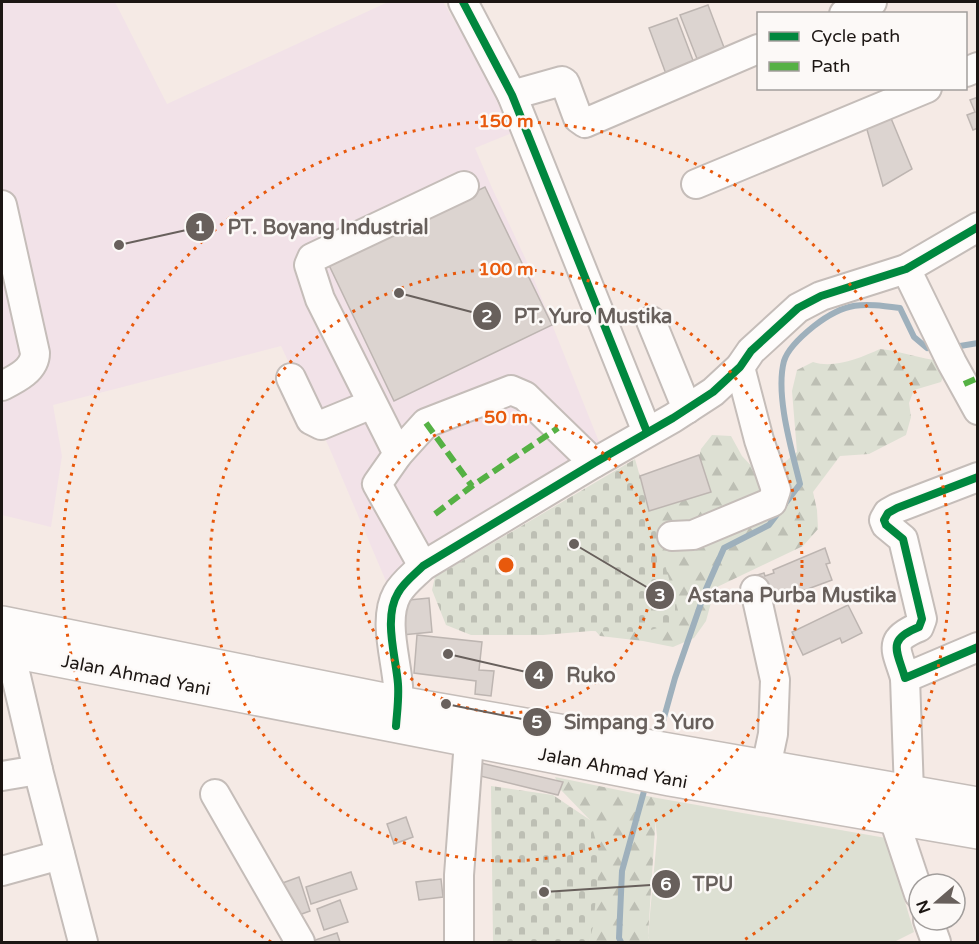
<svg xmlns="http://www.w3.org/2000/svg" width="979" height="944" font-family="'Varela Round',sans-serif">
	<defs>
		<pattern id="forest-firs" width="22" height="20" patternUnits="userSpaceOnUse" patternTransform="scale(1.5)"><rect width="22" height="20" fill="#dde0d3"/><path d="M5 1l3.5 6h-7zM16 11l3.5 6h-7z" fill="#bdbfb4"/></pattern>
		<pattern id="cemetery-stones" width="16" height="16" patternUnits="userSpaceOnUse" patternTransform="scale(1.5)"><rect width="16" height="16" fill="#dde0d3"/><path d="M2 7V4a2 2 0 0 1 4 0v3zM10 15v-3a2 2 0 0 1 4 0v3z" fill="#bdbfb4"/></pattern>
	</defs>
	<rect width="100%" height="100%" fill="#f5eae5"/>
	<polygon fill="#f2e2e8" points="2,2 115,2 167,104 388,2 443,2 489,78 512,133 475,148 492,188 527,262 601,447 388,586 329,447 281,346 53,405 62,456 51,527 2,515"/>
	<g fill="url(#forest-firs)">
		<path d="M880,349C902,351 919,359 942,361L946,370L941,382L914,390L909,403L911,417L906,435L869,454L840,456L813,492L817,510L818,529L803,546L715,588L706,621L694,638L673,647L643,641L600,636L584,618L632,520L694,480L701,449L712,435L731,436L742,456L757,472L774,471L797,452L792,391L797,370L813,362C834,369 860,358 880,349Z"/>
		<polygon points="555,777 657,798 648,936 650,942 589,942 591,931 590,820 561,790"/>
	</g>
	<g fill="url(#cemetery-stones)">
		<polygon points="635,459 681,621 644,632 591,631 543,635 471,635 446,625 432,590 435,577"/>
		<polygon points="491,786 553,795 590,820 600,856 593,927 589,942 493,942"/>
	</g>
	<polygon fill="#dde0d3" points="657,798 886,838 914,932 894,942 650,942 648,936 657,837 654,806"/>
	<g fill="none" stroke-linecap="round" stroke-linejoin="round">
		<g stroke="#9eb0bc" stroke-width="6">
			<polyline points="960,346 978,343"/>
			<path d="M658,739L675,678L706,589L724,548L769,525L800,484C792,451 775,395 784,361C788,348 804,334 814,326C846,301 862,303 900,308L914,337L927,348"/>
			<polyline points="621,942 619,938 622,871 646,784"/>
		</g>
	</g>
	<g fill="#dcd4d0" stroke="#bdb5b1" stroke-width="1.5">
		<polygon points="708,5 728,58 701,69 680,15"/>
		<polygon points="677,18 697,71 669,82 649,28"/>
		<polygon points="978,97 978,128 973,130 967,115 975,112 970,100"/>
		<polygon points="888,111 912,169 883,186 864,119"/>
		<polygon points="485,187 552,325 394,401 328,263"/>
		<polygon points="699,455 711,492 649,511 640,476"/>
		<polygon points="825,548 830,563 826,564 832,580 770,603 754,576 764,573 765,576 774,573 773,570"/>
		<polygon points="429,598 432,632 402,635 399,601"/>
		<polygon points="848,605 862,633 842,643 840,638 803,655 792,632"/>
		<polygon points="417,635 482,642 479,670 494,671 491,696 475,694 476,681 414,673"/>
		<polygon points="472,761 563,782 558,795 472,774"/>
		<polygon points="406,817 413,837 394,844 387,824"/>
		<polygon points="351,872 357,889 311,904 306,887"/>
		<polygon points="299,877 310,911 288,919 277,885"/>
		<polygon points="441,879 443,897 419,900 416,882"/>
		<polygon points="340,900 348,922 324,930 317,909"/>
		<polygon points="337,933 340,942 313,942 312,941"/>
	</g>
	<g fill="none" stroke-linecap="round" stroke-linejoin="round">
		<defs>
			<g id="minor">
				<polyline points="463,2 512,95 647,432"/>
				<polyline points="844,14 872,2"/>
				<polyline points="966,72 978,67"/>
				<polyline points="512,95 562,81 565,83 578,118 585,123 758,49"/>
				<polyline points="696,184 927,88"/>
				<path d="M2,205L35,353C35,370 16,379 2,386"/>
				<polyline points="906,269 952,363 978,410"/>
				<polyline points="651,321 687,409"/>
				<polyline points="291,378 311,420 321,425 372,404"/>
				<polyline points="398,454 426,423 511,390 525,396 594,463"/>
				<path d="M978,477L897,508L888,513L884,520L886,525L903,539L922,619L919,627C886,640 897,650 905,678L978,647"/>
				<polyline points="672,536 693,535 772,502 776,490 759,440 740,367"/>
				<polyline points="423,566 377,484 398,454 320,299 309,265 312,258 464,186"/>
				<polyline points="755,590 775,680 773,734 766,767"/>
				<polyline points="10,651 38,770 83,942"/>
				<polyline points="905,678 909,792"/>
				<path d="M396,724C398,711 399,699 398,686C396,658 383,619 397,594C403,583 414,575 423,566L594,463L673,418L713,392L740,367L751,351L798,308L821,296L906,269L978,227"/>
				<polyline points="2,776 38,770"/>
				<polyline points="215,794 300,942"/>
				<polyline points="887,798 919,894"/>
				<polyline points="2,871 60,855"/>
				<polyline points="928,920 936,942"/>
				<polyline points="459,942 459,875 469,741"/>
			</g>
			<g id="major">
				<polyline points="2,623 399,703 978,804"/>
				<polyline points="2,649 670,779 978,832"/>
			</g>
		</defs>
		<use href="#minor" stroke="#c5bdb9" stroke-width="32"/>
		<use href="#major" stroke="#c5bdb9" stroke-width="36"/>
		<use href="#minor" stroke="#fefcfb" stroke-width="28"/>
		<use href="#major" stroke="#fefcfb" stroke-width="33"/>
		<g stroke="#55b144" stroke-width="6" stroke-dasharray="12 6" stroke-linecap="butt">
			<polyline points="964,384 978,378"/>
			<polyline points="426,423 472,486"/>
			<polyline points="435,514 472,486 558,428"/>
		</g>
		<defs>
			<g id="cycleway">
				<polyline points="463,2 512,95 647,432"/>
				<path d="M978,477L897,508L888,513L884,520L886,525L903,539L922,619L919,627C886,640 897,650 905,678L978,647"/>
				<path d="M396,726C397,712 399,699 398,684C396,657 383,618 398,593C404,582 414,575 423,566L594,463L673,418L713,392L740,367L751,351L798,308L821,296L906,269L978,227"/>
			</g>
		</defs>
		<use href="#cycleway" stroke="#fcf9f7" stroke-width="11"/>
		<use href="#cycleway" stroke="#00873e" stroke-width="8"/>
	</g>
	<g fill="none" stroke="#e8590c" stroke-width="3" stroke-dasharray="3 6">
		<circle cx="506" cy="565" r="148"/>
		<circle cx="506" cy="565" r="296"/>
		<path d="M271 942A444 444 0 1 1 741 942"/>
	</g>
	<g text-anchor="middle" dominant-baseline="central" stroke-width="5" stroke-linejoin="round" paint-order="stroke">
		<g font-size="18" fill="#1c1613" stroke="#fcf9f7">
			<text transform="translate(136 675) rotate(11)">Jalan Ahmad Yani</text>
			<text transform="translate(613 768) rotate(11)">Jalan Ahmad Yani</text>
		</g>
	</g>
	<circle cx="506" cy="565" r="9" fill="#e8590c" stroke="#fcf9f7" stroke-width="3"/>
	<g font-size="18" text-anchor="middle" font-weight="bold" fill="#e8590c" stroke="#fcf9f7" stroke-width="5" stroke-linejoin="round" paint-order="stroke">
		<text x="506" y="127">150 m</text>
		<text x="506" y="275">100 m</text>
		<text x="506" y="423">50 m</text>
	</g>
	<path fill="none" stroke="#68605c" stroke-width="2" d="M119 245L200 227M399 293L487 316M574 544L660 595M448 654L539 675M446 704L537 722M544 892L666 884"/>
	<g fill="#68605c" stroke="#fcf9f7" stroke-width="2">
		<circle cx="119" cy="245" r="6"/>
		<circle cx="399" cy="293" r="6"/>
		<circle cx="574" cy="544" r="6"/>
		<circle cx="448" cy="654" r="6"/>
		<circle cx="446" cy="704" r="6"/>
		<circle cx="544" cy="892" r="6"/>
		<circle cx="200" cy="227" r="15"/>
		<circle cx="487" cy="316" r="15"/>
		<circle cx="660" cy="595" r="15"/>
		<circle cx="539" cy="675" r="15"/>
		<circle cx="537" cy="722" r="15"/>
		<circle cx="666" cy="884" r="15"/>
	</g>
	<g font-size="18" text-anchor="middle" font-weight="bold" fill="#fff">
		<text x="200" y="233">1</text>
		<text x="487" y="322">2</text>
		<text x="660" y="601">3</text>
		<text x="539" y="681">4</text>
		<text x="537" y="728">5</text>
		<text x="666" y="890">6</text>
	</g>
	<g font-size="20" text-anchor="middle" font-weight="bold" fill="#68605c" stroke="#fcf9f7" stroke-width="5" stroke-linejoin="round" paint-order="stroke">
		<text x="328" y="234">PT. Boyang Industrial</text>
		<text x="593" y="323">PT. Yuro Mustika</text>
		<text x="792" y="602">Astana Purba Mustika</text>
		<text x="591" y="682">Ruko</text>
		<text x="639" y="729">Simpang 3 Yuro</text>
		<text x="713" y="891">TPU</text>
	</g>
	<rect width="979" height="944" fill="none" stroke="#1c1613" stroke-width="6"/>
	<rect x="757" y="12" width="210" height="78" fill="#fcf9f7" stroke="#a29e9c" stroke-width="1.5"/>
	<rect x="769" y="32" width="30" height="9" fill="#00873e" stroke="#a29e9c" stroke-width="1.5"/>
	<text x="811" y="42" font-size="18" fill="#1c1613">Cycle path</text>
	<rect x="769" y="62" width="30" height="9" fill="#55b144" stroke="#a29e9c" stroke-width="1.5"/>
	<text x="811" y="72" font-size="18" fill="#1c1613">Path</text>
	<g transform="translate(937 902) rotate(250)"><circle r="28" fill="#fcf9f7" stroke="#a29e9c" stroke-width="1.5"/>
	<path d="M0-4.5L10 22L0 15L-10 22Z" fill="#68605c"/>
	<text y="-9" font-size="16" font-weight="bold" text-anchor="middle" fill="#1c1613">N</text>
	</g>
</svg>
